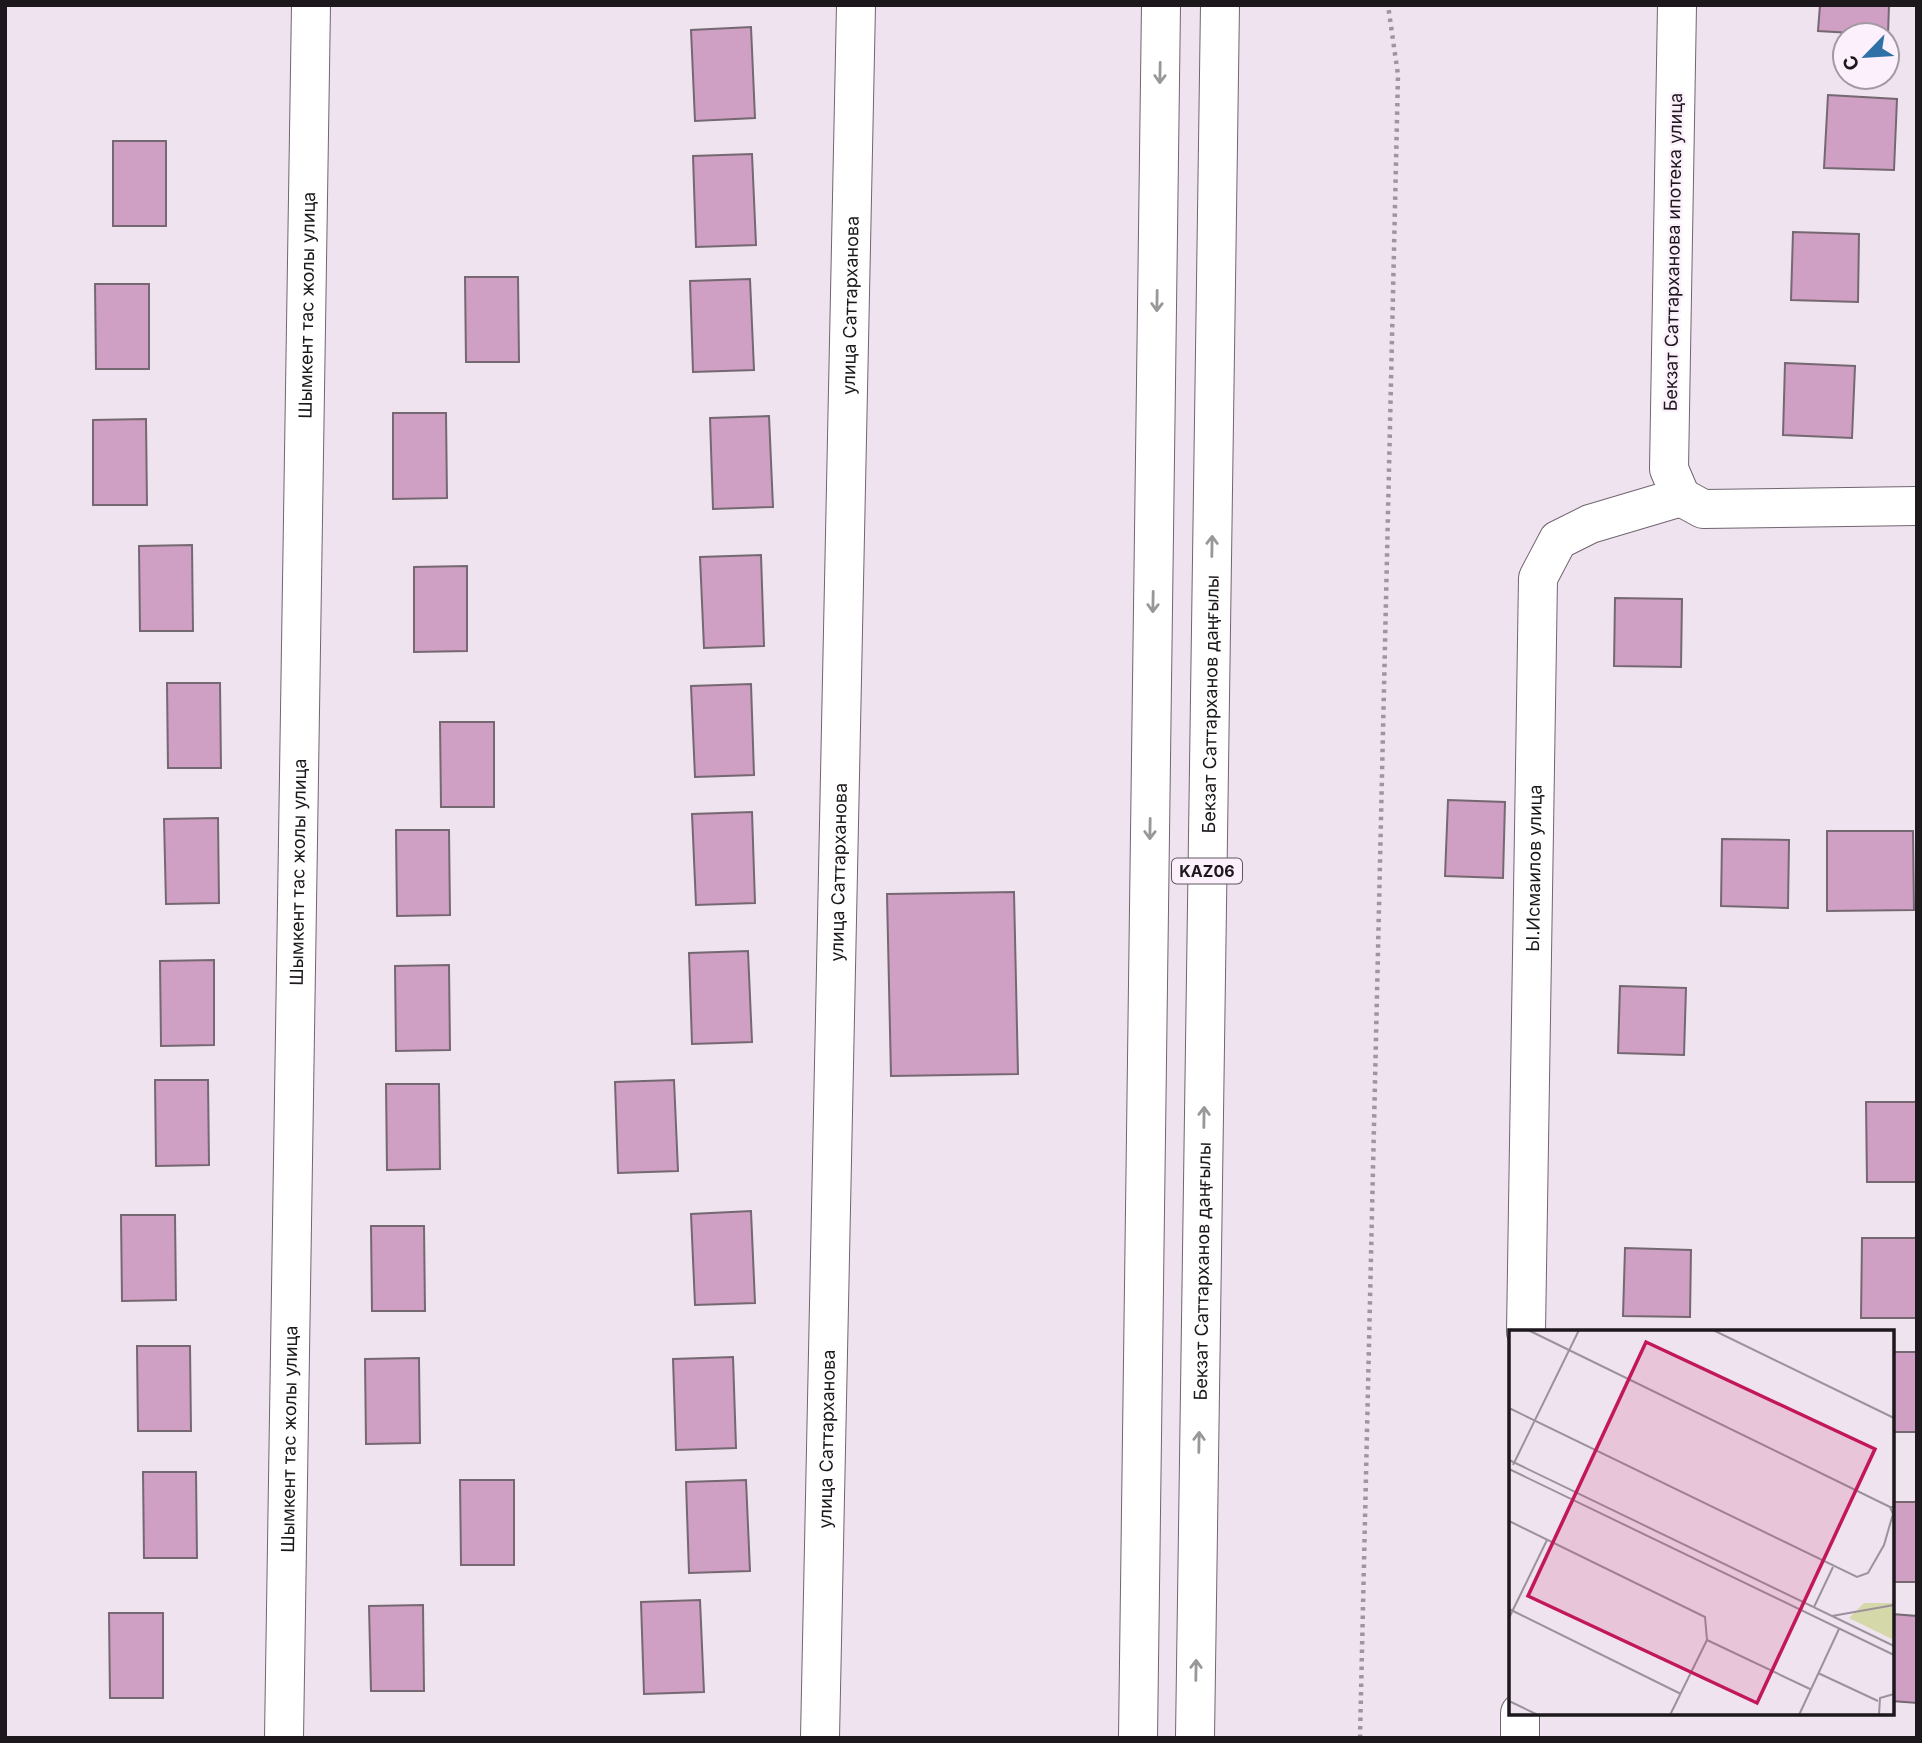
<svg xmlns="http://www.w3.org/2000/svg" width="1922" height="1743" font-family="Inter,sans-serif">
	<rect width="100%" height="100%" fill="#efe3ef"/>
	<g fill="#cf9fc4" stroke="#756871" stroke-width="2">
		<polygon points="1820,5 1889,5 1888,35 1818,31"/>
		<polygon points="751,27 755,118 695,121 691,30"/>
		<polygon points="1828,95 1897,99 1894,170 1824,168"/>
		<rect x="113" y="141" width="53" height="85"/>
		<polygon points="752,154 756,245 696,247 693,156"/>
		<polygon points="1793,232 1859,234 1858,302 1791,300"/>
		<polygon points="465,277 518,277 519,362 466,362"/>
		<polygon points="750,279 754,370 693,372 690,281"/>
		<polygon points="95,284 149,284 149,369 96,369"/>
		<polygon points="1785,363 1855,366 1852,438 1783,435"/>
		<polygon points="393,413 446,413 447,498 393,499"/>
		<polygon points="769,416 773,507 713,509 710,418"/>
		<polygon points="146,419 147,505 93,505 93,420"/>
		<polygon points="192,545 193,631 140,631 139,546"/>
		<polygon points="761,555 764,646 704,648 700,557"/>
		<polygon points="467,566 467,651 414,652 414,567"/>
		<polygon points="1615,598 1682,599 1681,667 1614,666"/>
		<polygon points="167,683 220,683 221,768 168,768"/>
		<polygon points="751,684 754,775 695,777 691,686"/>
		<polygon points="440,722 494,722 494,807 441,807"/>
		<polygon points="1448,800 1505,802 1503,878 1445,876"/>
		<polygon points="752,812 755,903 696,905 692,814"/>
		<polygon points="218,818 219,903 166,904 164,819"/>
		<polygon points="396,830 449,830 450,915 397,916"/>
		<polygon points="1827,831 1913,831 1914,910 1827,911"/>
		<polygon points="1722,839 1789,840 1788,908 1721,906"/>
		<polygon points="1014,892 1018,1074 891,1076 887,894"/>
		<polygon points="748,951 752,1042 692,1044 689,953"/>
		<polygon points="214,960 214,1045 161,1046 160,961"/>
		<polygon points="449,965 450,1050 396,1051 395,966"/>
		<polygon points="1620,986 1686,988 1684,1055 1618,1053"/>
		<polygon points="155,1080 208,1080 209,1165 156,1166"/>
		<polygon points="674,1080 678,1171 618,1173 615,1082"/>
		<polygon points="386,1084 439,1084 440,1169 387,1170"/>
		<polygon points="1866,1102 1917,1102 1917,1182 1867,1182"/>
		<polygon points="751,1211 755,1303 695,1305 691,1214"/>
		<polygon points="121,1215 175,1215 176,1300 122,1301"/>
		<polygon points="371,1226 424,1226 425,1311 372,1311"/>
		<polygon points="1862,1238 1917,1238 1917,1318 1861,1318"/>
		<polygon points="1625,1248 1691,1250 1690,1317 1623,1316"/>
		<polygon points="137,1346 190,1346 191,1431 138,1431"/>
		<rect x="1892" y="1352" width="25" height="80"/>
		<polygon points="733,1357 736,1448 676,1450 673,1359"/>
		<polygon points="419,1358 420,1443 366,1444 365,1359"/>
		<polygon points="143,1472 196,1472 197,1558 144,1558"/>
		<polygon points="460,1480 514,1480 514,1565 461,1565"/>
		<polygon points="746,1480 750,1571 689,1573 686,1482"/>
		<rect x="1892" y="1502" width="25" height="80"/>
		<polygon points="700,1600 704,1692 644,1694 641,1602"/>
		<polygon points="423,1605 424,1691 371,1691 369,1606"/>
		<polygon points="109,1613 163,1613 163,1698 110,1698"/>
		<polygon points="1892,1614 1917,1616 1917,1703 1892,1701"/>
	</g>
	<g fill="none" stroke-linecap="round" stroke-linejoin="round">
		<defs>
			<g id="minor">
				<polyline points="1677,5 1669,469 1681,497"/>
				<polyline points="1681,497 1703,509 1917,506"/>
				<path id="s1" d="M1526,1332L1538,578L1558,540L1590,524L1681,497"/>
				<path id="s2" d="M284,1738L311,5"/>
				<path id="s3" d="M820,1738L856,5"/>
				<polyline points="1520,1738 1520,1713"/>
			</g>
			<g id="major">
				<polyline points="1138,1738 1161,5"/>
				<path id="s4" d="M1195,1738L1220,5"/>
			</g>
		</defs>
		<use href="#minor" stroke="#706570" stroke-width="40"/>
		<use href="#major" stroke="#706570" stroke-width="40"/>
		<polyline stroke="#9e959e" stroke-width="4.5" stroke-dasharray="3.5 5" stroke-linecap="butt" points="1360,1738 1398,75 1388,5"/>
		<use href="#minor" stroke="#fff" stroke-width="38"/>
		<use href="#major" stroke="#fff" stroke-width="38"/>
	</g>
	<defs><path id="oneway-shaft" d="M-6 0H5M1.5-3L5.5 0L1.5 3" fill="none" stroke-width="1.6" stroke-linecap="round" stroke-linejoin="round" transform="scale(1.75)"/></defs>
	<g stroke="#999799">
		<use href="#oneway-shaft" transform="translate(1160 73) rotate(91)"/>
		<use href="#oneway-shaft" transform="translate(1157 301) rotate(91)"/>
		<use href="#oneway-shaft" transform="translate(1212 546) rotate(-89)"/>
		<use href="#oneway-shaft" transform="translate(1153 602) rotate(91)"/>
		<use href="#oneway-shaft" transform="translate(1150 829) rotate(91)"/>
		<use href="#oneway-shaft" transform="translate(1204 1117) rotate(-89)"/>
		<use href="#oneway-shaft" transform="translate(1199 1442) rotate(-89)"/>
		<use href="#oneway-shaft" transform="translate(1196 1670) rotate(-89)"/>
	</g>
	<g text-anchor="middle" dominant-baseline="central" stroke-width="5" stroke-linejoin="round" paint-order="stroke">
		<rect fill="#fcf0fc" stroke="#5f595f" stroke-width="2" x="1172" y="858.5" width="70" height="25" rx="5"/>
		<g font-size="16" font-weight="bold" fill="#1c181c">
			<text x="1207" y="871">KАZ06</text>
		</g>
		<g font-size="18" fill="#1c181c" stroke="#fcf0fc">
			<text transform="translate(1673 252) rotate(-89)">Бекзат Саттарханова ипотека улица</text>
			<text stroke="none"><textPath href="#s2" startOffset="1433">Шымкент тас жолы улица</textPath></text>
			<text stroke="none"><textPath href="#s3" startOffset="1433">улица Саттарханова</textPath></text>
			<text stroke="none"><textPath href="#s4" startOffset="1034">Бекзат Саттарханов даңғылы</textPath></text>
			<text stroke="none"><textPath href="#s1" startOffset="464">Ы.Исмаилов улица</textPath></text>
			<text stroke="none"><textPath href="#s2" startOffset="866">Шымкент тас жолы улица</textPath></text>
			<text stroke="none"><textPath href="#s3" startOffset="866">улица Саттарханова</textPath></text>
			<text stroke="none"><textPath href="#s4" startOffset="467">Бекзат Саттарханов даңғылы</textPath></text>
			<text stroke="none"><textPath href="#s2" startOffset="299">Шымкент тас жолы улица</textPath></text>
			<text stroke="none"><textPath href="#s3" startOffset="299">улица Саттарханова</textPath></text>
		</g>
	</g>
	<g transform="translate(1509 1330)">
		<rect width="385" height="385" fill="#efe3ef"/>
		<path d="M385,258V310L340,288L355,273H383Z" fill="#d5d8a8"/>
		<path fill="none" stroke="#9b929b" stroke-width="2" d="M19,0L381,177M204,0L385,88M0,78L348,247L359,243L375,215L384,184L381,177H385M0,130L385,316M4,135L70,0M0,139L385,325M0,191L196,287L198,310L161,385M305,277L324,237M0,279L172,364M323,286L385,275M0,288L38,210M198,310L301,359M309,343L369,371M0,371L29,385M290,385L330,299M370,385L371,368L385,364"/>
		<path fill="#c2185b" fill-opacity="0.15" stroke="#c2185b" stroke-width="3.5" d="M137,12L366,119L248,373L19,266Z"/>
		<rect width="385" height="385" fill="none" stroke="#1c181c" stroke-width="3.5"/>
	</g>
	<rect width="1922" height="1743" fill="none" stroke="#1c181c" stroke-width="14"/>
	<g transform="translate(1866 56) rotate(245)"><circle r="33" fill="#fcf0fc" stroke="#a29aa2" stroke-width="2"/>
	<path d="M0-5L12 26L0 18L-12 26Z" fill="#2f71a7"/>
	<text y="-10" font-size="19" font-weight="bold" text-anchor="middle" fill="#1c181c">С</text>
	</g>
</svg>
